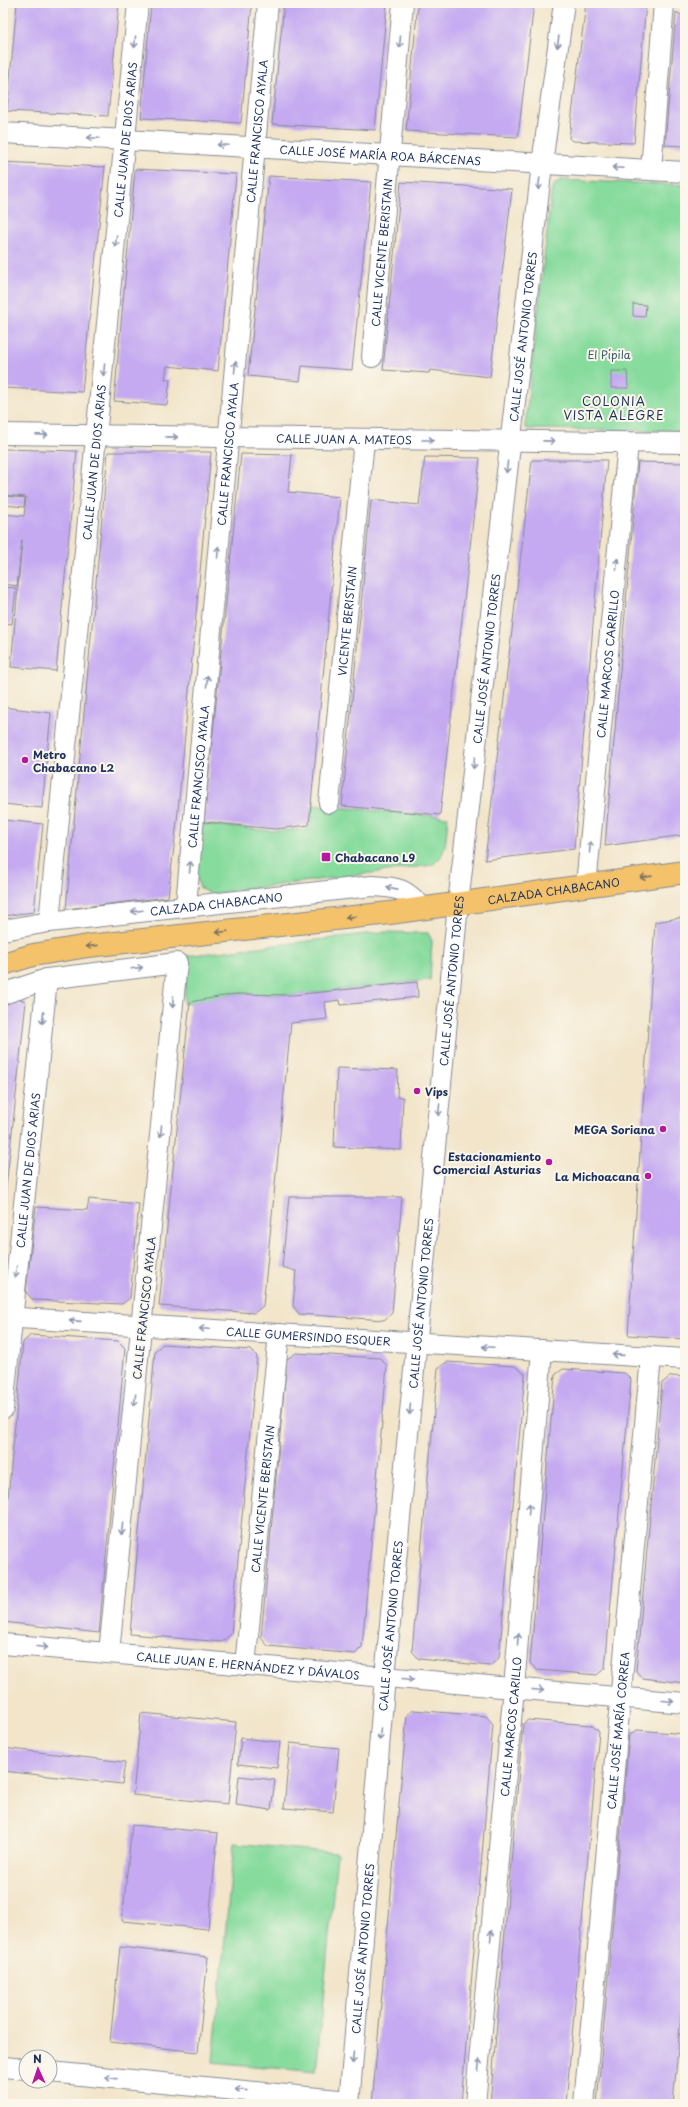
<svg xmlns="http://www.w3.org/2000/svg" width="688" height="2107" font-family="'Playpen Sans',sans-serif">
	<rect width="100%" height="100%" fill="#fbf7ec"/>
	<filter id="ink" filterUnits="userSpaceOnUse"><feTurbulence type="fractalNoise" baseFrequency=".025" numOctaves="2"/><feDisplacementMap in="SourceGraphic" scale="8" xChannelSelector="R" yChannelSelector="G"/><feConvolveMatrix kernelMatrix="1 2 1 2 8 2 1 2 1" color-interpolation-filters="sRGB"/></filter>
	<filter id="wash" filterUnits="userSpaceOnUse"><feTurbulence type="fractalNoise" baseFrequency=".012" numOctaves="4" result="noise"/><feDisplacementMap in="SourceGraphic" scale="16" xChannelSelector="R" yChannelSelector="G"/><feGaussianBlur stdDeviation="0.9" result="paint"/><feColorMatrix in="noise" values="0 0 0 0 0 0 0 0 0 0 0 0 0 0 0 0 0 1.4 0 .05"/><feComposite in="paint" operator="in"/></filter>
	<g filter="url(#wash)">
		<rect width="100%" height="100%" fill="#f2e5ca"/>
		<g fill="#87db9d" stroke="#51857e">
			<polygon points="560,180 685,185 685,431 529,429 525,427 552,187"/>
			<path d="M312,805L448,817C446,833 448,856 432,865L210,894L200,888L196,876L201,824L272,831L310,829Z"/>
			<polygon points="382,932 428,933 432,941 430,980 293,995 235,994 184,1004 187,966 177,957"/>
			<polygon points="234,1843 337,1853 316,2072 213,2062"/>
		</g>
		<g id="blocks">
			<g fill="#c5aaf1">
				<polygon points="17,3 119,3 108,116 7,111"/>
				<polygon points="151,3 252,3 241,123 141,118"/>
				<polygon points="284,3 387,3 375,130 272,124"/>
				<polygon points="418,3 534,3 518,137 406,131"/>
				<polygon points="586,3 646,3 634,143 572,141 569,138"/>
				<polygon points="676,12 685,17 685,146 665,145"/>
				<polygon points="3,162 105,167 82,392 3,388"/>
				<polygon points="135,169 236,174 218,371 167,366 165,379 170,379 167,405 114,401"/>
				<polygon points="269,176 371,182 352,370 302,366 300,381 248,376"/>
				<polygon points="401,182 512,189 490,377 430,370 429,373 383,370"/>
				<polygon points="633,304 646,305 645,317 633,316"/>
				<polygon points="611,371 627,371 628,388 611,388"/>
				<polygon points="3,449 77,451 56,671 11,667 22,540 17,586 3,584 3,514 24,516 26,497 3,495"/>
				<polygon points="108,452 211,452 177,821 168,897 66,909"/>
				<polygon points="241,454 292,455 288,492 340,497 309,825 275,829 204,822"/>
				<polygon points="425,457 480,458 440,815 342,806 371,500 419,505"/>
				<polygon points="532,460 607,460 574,849 485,860"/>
				<polygon points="638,462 685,463 684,835 605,846"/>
				<polygon points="6,496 25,498 24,507 5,505"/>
				<polygon points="3,587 16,588 12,624 3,623"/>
				<polygon points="3,707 51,713 42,808 3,804"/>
				<polygon points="3,820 43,824 34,912 3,916"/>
				<polygon points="685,917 685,1339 628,1335 655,922"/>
				<polygon points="417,982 418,997 341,1005 340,1000 325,1002 327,1019 291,1023 263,1306 254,1313 159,1306 190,1002 235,994 293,995"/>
				<polygon points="16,996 26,1002 3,1216 3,1003"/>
				<polygon points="337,1068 398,1070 397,1097 403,1097 401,1150 334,1147"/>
				<polygon points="289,1197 402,1197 392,1313 384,1320 299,1314 293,1306 296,1271 282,1267"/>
				<polygon points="89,1199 139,1204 130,1298 122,1304 33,1300 26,1292 36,1207 87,1210"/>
				<polygon points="31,1335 118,1341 125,1348 99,1633 3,1622 3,1549 20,1374 23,1342"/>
				<polygon points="163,1344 251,1350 257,1356 231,1634 222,1642 130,1634 155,1351"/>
				<polygon points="296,1353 380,1358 387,1366 362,1647 355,1654 268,1646 261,1638 287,1359"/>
				<polygon points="447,1362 515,1366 525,1374 499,1658 490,1666 419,1659 412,1651 438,1368"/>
				<polygon points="563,1369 625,1373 631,1379 605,1668 597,1675 537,1670 530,1663 555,1375"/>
				<polygon points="671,1376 685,1377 685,1683 642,1678 636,1671 662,1383"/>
				<polygon points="413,1710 486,1716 493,1724 461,2104 372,2104 407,1715"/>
				<polygon points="141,1713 236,1722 228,1804 133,1795"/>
				<polygon points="528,1720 591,1725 599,1731 566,2104 490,2104 523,1724"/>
				<polygon points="637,1730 685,1734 685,1971 673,2104 597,2104 629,1735"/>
				<polygon points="241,1738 280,1742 277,1768 238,1764"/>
				<polygon points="290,1743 339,1748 333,1812 284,1808"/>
				<polygon points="3,1748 125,1762 122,1784 3,1771"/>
				<polygon points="239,1776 275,1780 271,1810 236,1805"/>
				<polygon points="132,1825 218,1833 208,1929 122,1921"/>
				<polygon points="120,1947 208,1957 198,2052 110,2042"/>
			</g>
		</g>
	</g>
	<g filter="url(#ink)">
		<use href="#blocks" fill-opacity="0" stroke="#868a94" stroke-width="1"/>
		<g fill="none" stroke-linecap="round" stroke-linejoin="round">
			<defs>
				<g id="minor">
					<path id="s1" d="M3,133L685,172"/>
					<polyline points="651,170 664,3"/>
					<path id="s2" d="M372,357L403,3"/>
					<path id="s3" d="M3,434L685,443"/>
					<path id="s4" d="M329,803L364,440"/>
					<path id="s5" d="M586,886L628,443"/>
					<path id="s6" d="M186,905L268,3"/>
					<path id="s7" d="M49,922L138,3"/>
					<path id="s8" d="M3,930L49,922L372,886C399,887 405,889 423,908"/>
					<polyline points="3,994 47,979 177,963 109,1653"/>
					<path id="s9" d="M3,1317L685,1359"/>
					<path id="s10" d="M3,1409L47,979"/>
					<path id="s11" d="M3,1644L685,1703"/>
					<path id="s12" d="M245,1665L279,1334"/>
					<polyline points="3,2067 26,2069"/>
					<polyline points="50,2072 349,2101"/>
					<path id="s13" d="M349,2104L385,1677L458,904L542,164L564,3"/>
					<path id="s14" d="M475,2104L514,1688L542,1350"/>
					<path id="s15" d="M584,2104L651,1357"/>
				</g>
				<g id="major">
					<path id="s16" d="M3,964L33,955L88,946L390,913L685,872"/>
				</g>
			</defs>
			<use href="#minor" stroke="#868a94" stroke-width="22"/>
			<use href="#major" stroke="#868a94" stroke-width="24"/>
			<use href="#minor" stroke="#fff" stroke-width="20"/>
			<use href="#major" stroke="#f3c26a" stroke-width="22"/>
		</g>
		<defs><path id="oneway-shaft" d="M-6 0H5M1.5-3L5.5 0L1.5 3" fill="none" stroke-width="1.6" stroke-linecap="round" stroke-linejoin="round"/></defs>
		<g stroke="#8d97ae">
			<use href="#oneway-shaft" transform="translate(135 42) rotate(95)"/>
			<use href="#oneway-shaft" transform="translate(400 42) rotate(95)"/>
			<use href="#oneway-shaft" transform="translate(558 42) rotate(98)"/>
			<use href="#oneway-shaft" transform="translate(93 138) rotate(-177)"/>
			<use href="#oneway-shaft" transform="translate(223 145) rotate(-177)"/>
			<use href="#oneway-shaft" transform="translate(618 168) rotate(-177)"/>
			<use href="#oneway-shaft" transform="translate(539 184) rotate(97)"/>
			<use href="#oneway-shaft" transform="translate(116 241) rotate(96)"/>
			<use href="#oneway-shaft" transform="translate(235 367) rotate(-85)"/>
			<use href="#oneway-shaft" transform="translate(104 370) rotate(96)"/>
			<use href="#oneway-shaft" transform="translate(42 435) rotate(2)"/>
			<use href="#oneway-shaft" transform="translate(172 437) rotate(1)"/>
			<use href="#oneway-shaft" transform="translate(428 440)"/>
			<use href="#oneway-shaft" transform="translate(549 441) rotate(1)"/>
			<use href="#oneway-shaft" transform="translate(507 467) rotate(96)"/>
			<use href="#oneway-shaft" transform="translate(218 552) rotate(-85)"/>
			<use href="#oneway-shaft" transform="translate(617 564) rotate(-85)"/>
			<use href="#oneway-shaft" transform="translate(207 681) rotate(-85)"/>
			<use href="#oneway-shaft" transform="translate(474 763) rotate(96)"/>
			<use href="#oneway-shaft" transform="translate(590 847) rotate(-85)"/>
			<use href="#oneway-shaft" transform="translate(190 867) rotate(-85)"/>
			<use href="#oneway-shaft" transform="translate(392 888) rotate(-169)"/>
			<use href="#oneway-shaft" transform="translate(137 911) rotate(173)"/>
			<use href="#oneway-shaft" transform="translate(137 968) rotate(-7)"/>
			<use href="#oneway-shaft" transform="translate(173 1002) rotate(95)"/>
			<use href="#oneway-shaft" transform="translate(43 1018) rotate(96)"/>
			<use href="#oneway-shaft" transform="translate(439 1110) rotate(96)"/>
			<use href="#oneway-shaft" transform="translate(161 1131) rotate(95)"/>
			<use href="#oneway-shaft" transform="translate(16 1272) rotate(96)"/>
			<use href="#oneway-shaft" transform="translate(75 1321) rotate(-176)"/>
			<use href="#oneway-shaft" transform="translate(205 1329) rotate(-177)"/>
			<use href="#oneway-shaft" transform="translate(488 1347) rotate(-177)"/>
			<use href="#oneway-shaft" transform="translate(618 1355) rotate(-176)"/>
			<use href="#oneway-shaft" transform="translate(135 1400) rotate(96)"/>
			<use href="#oneway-shaft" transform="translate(410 1409) rotate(95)"/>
			<use href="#oneway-shaft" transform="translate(529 1509) rotate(-85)"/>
			<use href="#oneway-shaft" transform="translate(122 1529) rotate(96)"/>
			<use href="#oneway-shaft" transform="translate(518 1639) rotate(-85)"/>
			<use href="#oneway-shaft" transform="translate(42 1647) rotate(5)"/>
			<use href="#oneway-shaft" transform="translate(408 1679) rotate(5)"/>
			<use href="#oneway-shaft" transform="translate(538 1690) rotate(5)"/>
			<use href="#oneway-shaft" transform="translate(668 1701) rotate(5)"/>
			<use href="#oneway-shaft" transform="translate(380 1734) rotate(95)"/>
			<use href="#oneway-shaft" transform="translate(491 1936) rotate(-85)"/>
			<use href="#oneway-shaft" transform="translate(353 2058) rotate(95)"/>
			<use href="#oneway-shaft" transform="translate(479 2065) rotate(-85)"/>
			<use href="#oneway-shaft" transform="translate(111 2078) rotate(-174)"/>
			<use href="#oneway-shaft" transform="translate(241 2090) rotate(-174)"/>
		</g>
		<g stroke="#7c7163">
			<use href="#oneway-shaft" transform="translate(646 877) rotate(172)"/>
			<use href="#oneway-shaft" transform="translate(351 917) rotate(173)"/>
			<use href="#oneway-shaft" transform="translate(222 932) rotate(173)"/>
			<use href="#oneway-shaft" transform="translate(92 946) rotate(174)"/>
		</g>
	</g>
	<g fill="#b5179e" stroke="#fbf7ec" stroke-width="1.5">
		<circle cx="25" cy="760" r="4"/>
		<rect x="321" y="852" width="10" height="10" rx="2"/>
		<circle cx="417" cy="1091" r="4"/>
		<circle cx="663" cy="1129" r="4"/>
		<circle cx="549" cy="1162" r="4"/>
		<circle cx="648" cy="1176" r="4"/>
	</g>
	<g text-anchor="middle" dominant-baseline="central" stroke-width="4" stroke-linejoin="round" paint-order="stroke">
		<g font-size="11" fill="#1b2f5e" stroke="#fbf7ec">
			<text stroke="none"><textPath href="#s6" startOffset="777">CALLE FRANCISCO AYALA</textPath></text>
			<text stroke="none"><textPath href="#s7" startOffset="786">CALLE JUAN DE DIOS ARIAS</textPath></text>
			<text stroke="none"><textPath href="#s1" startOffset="378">CALLE JOSÉ MARÍA ROA BÁRCENAS</textPath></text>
			<text stroke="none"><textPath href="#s2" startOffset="105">CALLE VICENTE BERISTAIN</textPath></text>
			<text stroke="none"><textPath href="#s13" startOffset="1776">CALLE JOSÉ ANTONIO TORRES</textPath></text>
			<text stroke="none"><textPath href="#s3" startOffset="341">CALLE JUAN A. MATEOS</textPath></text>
			<text stroke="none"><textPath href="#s6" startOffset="453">CALLE FRANCISCO AYALA</textPath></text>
			<text stroke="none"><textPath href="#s7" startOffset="462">CALLE JUAN DE DIOS ARIAS</textPath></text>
			<text stroke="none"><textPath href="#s4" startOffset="183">VICENTE BERISTAIN</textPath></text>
			<text stroke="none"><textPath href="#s13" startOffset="1452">CALLE JOSÉ ANTONIO TORRES</textPath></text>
			<text stroke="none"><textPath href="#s5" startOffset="223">CALLE MARCOS CARRILLO</textPath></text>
			<text stroke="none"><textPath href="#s6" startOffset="129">CALLE FRANCISCO AYALA</textPath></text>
			<text stroke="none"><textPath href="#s16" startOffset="556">CALZADA CHABACANO</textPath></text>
			<text stroke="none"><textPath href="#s8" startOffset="215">CALZADA CHABACANO</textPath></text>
			<text stroke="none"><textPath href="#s13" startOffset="1128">CALLE JOSÉ ANTONIO TORRES</textPath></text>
			<text stroke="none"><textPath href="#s10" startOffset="240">CALLE JUAN DE DIOS ARIAS</textPath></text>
			<text stroke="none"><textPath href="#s13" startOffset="804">CALLE JOSÉ ANTONIO TORRES</textPath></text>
			<text transform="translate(144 1308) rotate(-84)">CALLE FRANCISCO AYALA</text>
			<text stroke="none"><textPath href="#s9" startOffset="306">CALLE GUMERSINDO ESQUER</textPath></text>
			<text stroke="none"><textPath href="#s12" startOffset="167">CALLE VICENTE BERISTAIN</textPath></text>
			<text stroke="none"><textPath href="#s13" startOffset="480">CALLE JOSÉ ANTONIO TORRES</textPath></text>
			<text stroke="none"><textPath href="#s11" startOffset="246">CALLE JUAN E. HERNÁNDEZ Y DÁVALOS</textPath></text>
			<text stroke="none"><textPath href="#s14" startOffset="379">CALLE MARCOS CARILLO</textPath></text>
			<text stroke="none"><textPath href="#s15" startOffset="375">CALLE JOSÉ MARÍA CORREA</textPath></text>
			<text stroke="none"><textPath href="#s13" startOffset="156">CALLE JOSÉ ANTONIO TORRES</textPath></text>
		</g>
		<g font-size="11" fill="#365a6e" stroke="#fbf7ec">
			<text x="609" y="354">El Pípila</text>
		</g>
		<g font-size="11" font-weight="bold" fill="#1b2f5e" stroke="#fbf7ec" text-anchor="start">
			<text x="33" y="754">Metro<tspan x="33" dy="13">Chabacano L2</tspan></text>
			<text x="335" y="857">Chabacano L9</text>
			<text x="425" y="1091">Vips</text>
			<text x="655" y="1129" text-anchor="end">MEGA Soriana</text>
			<text x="541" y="1156" text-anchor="end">Estacionamiento<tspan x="541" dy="13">Comercial Asturias</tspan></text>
			<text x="640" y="1176" text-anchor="end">La Michoacana</text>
		</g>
		<g font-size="12" letter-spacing="1" fill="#1b2f5e" stroke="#fbf7ec">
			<text x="614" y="401">COLONIA<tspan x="614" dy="14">VISTA ALEGRE</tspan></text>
		</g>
	</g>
	<rect width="688" height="2107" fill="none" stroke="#fbf7ec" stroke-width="16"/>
	<g transform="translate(38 2069) rotate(357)"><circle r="19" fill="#fbf7ec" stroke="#a1a7b3"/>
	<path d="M0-3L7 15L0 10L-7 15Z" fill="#b5179e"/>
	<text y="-6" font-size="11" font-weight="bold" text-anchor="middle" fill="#1b2f5e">N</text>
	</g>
</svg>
